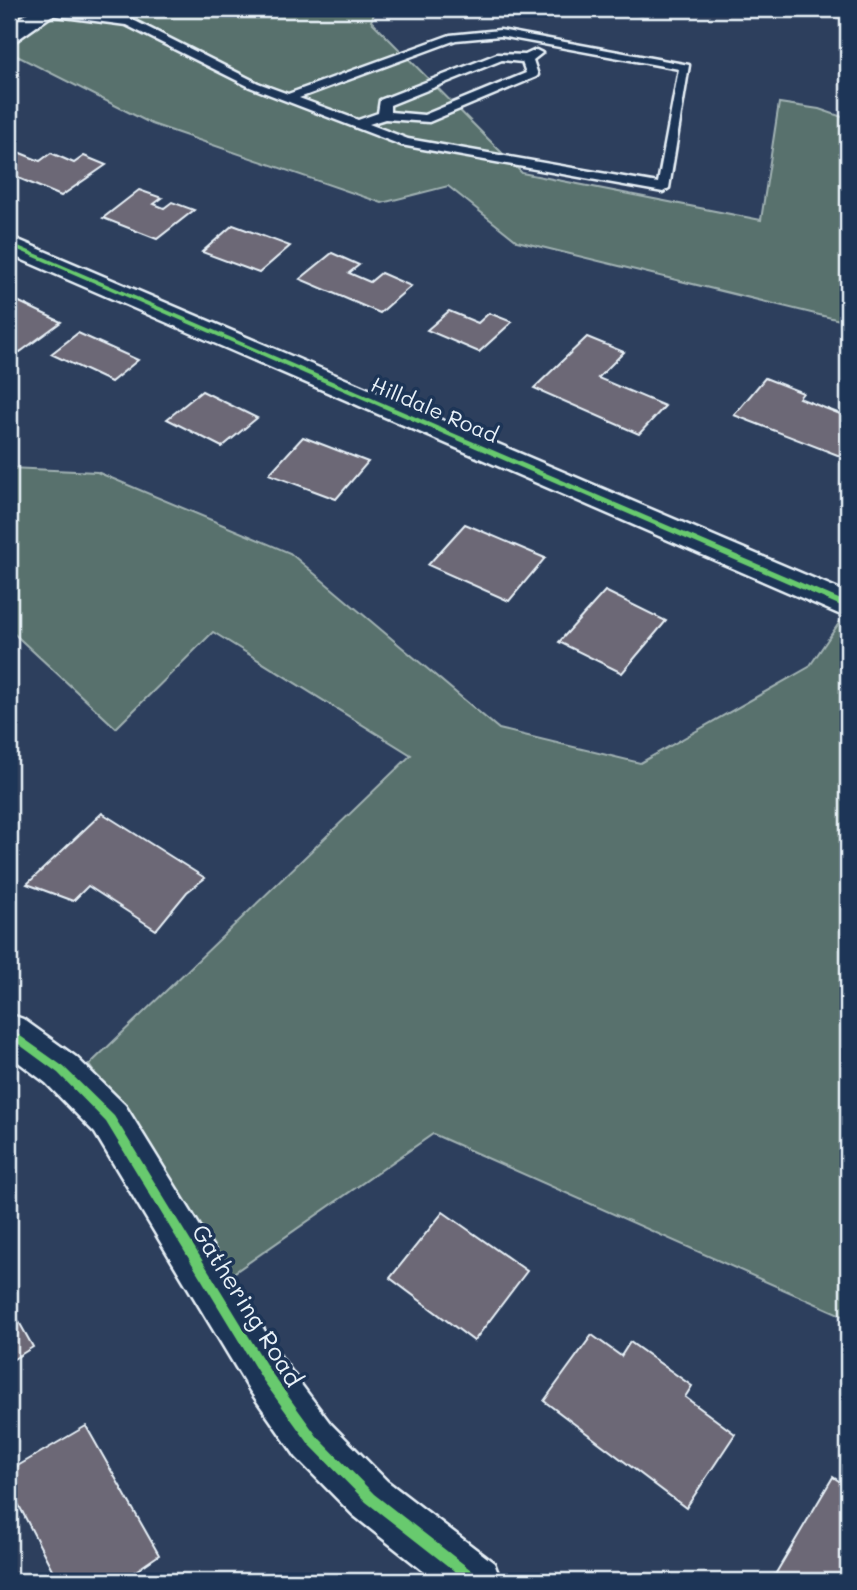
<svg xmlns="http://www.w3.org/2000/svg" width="857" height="1590" font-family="Mali,sans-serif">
	<rect width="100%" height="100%" fill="#2d3f5d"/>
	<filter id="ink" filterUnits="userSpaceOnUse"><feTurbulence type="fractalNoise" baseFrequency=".0143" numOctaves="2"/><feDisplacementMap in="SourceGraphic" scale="14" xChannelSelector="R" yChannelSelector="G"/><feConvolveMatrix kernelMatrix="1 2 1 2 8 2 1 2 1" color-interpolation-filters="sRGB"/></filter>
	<g filter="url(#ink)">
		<g fill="#58716d" stroke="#a0b1b2" stroke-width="2">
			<polygon points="9,9 376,9 371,21 522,173 761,220 779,103 819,109 848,119 848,322 517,241 448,186 382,203 152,124 9,52"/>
			<polygon points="9,468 97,472 290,553 499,729 640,763 809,667 848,610 848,1318 433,1134 232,1274 89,1065 411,755 213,632 116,728 9,629"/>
		</g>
		<g fill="#6c6876" stroke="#e8f1f8" stroke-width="2">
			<polygon points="597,9 644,9 642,15"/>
			<polygon points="18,152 40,161 51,153 74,163 84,156 106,165 61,196 9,174 9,158"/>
			<polygon points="139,190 162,198 154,204 164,208 172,202 194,210 157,239 103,218"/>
			<polygon points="233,225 290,246 259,273 202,252"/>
			<polygon points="332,253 359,265 349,273 370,282 381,273 411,286 380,313 300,279"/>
			<polygon points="9,297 61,322 20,352 9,347 9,341 14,337 9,335"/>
			<polygon points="449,311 478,323 489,313 512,322 479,352 427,330"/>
			<polygon points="78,333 138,360 111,382 51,354"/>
			<polygon points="587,337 624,352 598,378 665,406 639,434 534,388"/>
			<polygon points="765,378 803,393 799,398 848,417 848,459 734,415"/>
			<polygon points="202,391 257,418 222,447 167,419"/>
			<polygon points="303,437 368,462 336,499 269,474"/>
			<polygon points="465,524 545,558 509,601 428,565"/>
			<polygon points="605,591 666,621 622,673 559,642"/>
			<polygon points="102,813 205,878 187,892 156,930 88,886 73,901 27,884"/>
			<polygon points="443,1212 527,1271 474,1341 390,1278"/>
			<polygon points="9,1304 33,1347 9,1362"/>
			<polygon points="592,1335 621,1356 630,1342 692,1386 685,1397 735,1434 686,1508 544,1401"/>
			<polygon points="86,1426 159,1555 121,1581 58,1581 9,1486 9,1471"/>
			<polygon points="833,1477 848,1487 848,1581 777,1581 773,1578"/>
		</g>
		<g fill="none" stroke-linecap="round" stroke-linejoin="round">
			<defs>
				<path id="lane" d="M46,9L117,17L109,9H121L133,20L258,83L288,94L450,35L500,30L689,65L669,188L663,192L401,145L250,87L126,25L41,14V10ZM500,36L679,69L658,183L408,139L369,124L385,119L429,122L536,77L538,75L533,60L542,53L536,50L525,55L497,54L380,100L378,113L358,120L299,98L456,40ZM502,60L522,62L526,73L424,115L390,112V105Z"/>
				<g id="street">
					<polygon points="33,9 61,9 17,40 9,42 9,25"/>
					<polygon points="9,236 848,593 848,618 9,254"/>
					<polygon points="9,1014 23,1019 76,1057 125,1105 282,1359 330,1423 387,1481 494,1563 501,1581 436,1581 353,1515 296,1457 250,1391 95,1133 46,1083 9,1055"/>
				</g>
			</defs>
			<use href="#lane" stroke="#e8f1f8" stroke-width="5"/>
			<use href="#street" stroke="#e8f1f8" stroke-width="5"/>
			<use href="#lane" fill="#1d3557" fill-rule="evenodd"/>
			<use href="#street" fill="#1d3557" fill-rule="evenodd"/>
			<defs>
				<g id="cycleway">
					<polygon points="9,242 848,603 848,609 9,246"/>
					<polygon points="9,1028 64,1067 114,1116 270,1371 317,1436 374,1494 480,1577 482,1581 467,1581 366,1502 309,1444 262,1379 106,1122 58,1073 9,1037"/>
				</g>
			</defs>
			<use href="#cycleway" stroke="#1d3557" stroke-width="4"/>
			<use href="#cycleway" fill="#67ca6e" fill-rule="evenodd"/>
		</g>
	</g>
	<g text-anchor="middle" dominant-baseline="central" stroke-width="7" stroke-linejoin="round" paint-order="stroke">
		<g font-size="21" fill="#e8f1f8" stroke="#1d3557">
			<text transform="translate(435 409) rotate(23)">Hilldale Road</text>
		</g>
		<g font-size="24" fill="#e8f1f8" stroke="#1d3557">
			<text transform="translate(248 1305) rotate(58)">Gathering Road</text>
		</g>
	</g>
	<rect width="857" height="1590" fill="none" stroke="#1d3557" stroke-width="35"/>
	<rect x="18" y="18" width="822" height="1555" fill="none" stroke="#e8f1f8" stroke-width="2.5" filter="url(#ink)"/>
</svg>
